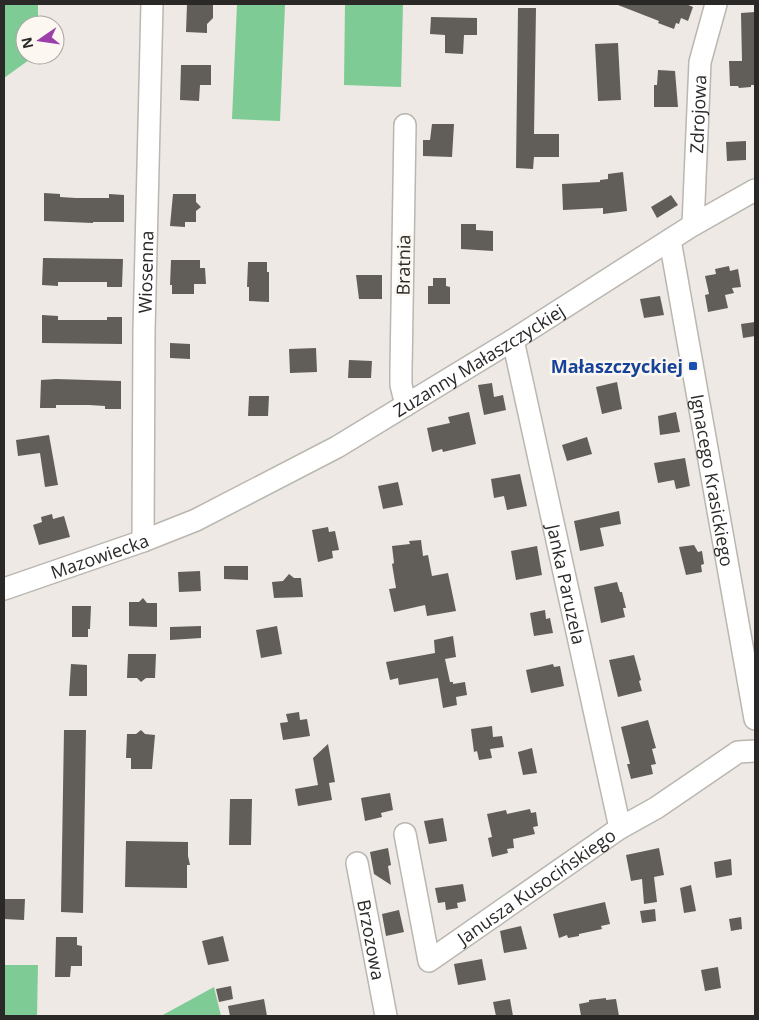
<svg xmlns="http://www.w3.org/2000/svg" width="759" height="1020" font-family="'Open Sans',sans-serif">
	<rect width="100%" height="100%" fill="#eee9e4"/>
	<g fill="#7fcb95">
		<polygon points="4,4 38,4 38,25 25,25 25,55 36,55 4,78"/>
		<polygon points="237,4 304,4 285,5 280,121 232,119"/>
		<polygon points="345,4 403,4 401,87 344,85"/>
		<polygon points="4,965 38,965 37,1016 4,1016"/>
		<polygon points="214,987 221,1016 161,1016"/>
	</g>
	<g fill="#615d58">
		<polygon points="187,4 213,4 213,18 207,24 207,33 186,32"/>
		<polygon points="618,4 686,4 693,7 688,21 681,18 679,24 676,23 674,29 658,23 659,21 618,5"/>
		<polygon points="518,8 536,8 534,134 559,134 559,157 534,157 533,169 516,168"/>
		<polygon points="755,12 755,85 751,85 751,87 739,88 738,86 730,86 729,61 742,61 741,13"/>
		<polygon points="431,17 477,18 477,35 464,35 463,54 445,53 445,35 430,34"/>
		<polygon points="618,43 621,100 598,101 595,44"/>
		<polygon points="181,65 211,65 211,85 200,85 199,101 180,100"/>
		<polygon points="658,70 675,71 678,107 654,107 654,85 657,85"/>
		<polygon points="432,124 454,124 452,157 423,156 423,140 430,140"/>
		<polygon points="746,141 746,160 727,161 726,142"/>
		<polygon points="623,172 627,211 603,214 603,208 563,210 562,184 600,182 600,180 608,179 608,174"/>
		<polygon points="44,193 60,194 60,197 76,198 109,198 109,194 124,195 124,222 93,222 93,223 44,221"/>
		<polygon points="173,194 196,194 196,202 201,207 196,211 196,222 185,222 185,227 170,226"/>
		<polygon points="671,195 678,205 657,218 651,207"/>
		<polygon points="461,224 476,224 476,230 493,231 493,251 461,249"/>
		<polygon points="43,258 123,259 122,287 107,287 107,282 58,282 58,286 42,285"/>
		<polygon points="171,260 200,260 200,268 205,268 206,284 194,284 194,294 172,294 172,285 170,285"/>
		<polygon points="248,262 267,262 267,272 269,272 269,302 249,301 249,287 247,287"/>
		<polygon points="729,266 730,271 738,269 741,287 732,288 734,293 725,295 728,308 708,312 705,295 709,294 705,276 716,274 715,269"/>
		<polygon points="356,275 382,275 382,299 359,299"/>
		<polygon points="433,278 446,278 446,286 450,287 450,304 428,304 428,286 433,286"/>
		<polygon points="660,296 664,315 644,318 640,299"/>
		<polygon points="42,315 58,316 58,320 107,320 107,317 122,317 122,344 42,343"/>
		<polygon points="755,322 755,336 743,338 741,324"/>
		<polygon points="170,343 190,344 190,359 170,358"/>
		<polygon points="316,348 317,372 290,373 289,349"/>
		<polygon points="349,360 372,361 371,378 348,378"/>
		<polygon points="56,379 121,381 121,409 105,409 105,406 89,405 56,405 56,408 40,408 41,380"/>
		<polygon points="617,382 622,409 602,414 596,387"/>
		<polygon points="492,383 494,397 503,395 506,410 484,415 478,385"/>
		<polygon points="249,396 269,396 268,416 248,416"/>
		<polygon points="469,412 476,444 443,452 442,449 432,452 427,428 450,423 448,417"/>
		<polygon points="676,412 680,432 660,435 658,416"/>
		<polygon points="49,435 58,485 45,487 40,453 18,456 16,440"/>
		<polygon points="587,437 592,454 567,461 562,445"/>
		<polygon points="685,458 690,486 676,489 674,480 658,483 654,463"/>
		<polygon points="520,474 527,506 507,510 504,496 494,498 491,479"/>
		<polygon points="398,482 403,505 383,509 378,486"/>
		<polygon points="619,511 621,524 600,528 604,546 580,551 574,521"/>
		<polygon points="52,514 53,519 64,516 70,537 39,545 33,525 42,522 41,517"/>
		<polygon points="328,527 329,532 335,531 339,550 332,551 333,558 318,562 312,530"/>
		<polygon points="421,540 423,556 428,555 432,576 448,573 456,611 427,616 425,605 394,612 389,589 396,588 392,564 394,563 392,546 410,544 409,541"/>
		<polygon points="694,545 698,552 702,551 704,564 701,565 702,572 686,575 679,547"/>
		<polygon points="537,546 542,575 516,580 511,551"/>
		<polygon points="224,566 248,566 248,580 224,579"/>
		<polygon points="200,571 201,591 179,592 178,572"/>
		<polygon points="289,574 294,578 301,578 303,597 274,598 272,582 283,581"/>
		<polygon points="617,582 620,592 622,592 626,608 623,608 625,617 601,623 594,587"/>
		<polygon points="143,598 147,603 157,603 157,627 129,626 129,602 139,602"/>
		<polygon points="72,606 91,606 90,629 88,629 88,637 72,637"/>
		<polygon points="545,610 546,619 550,618 553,633 534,636 530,613"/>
		<polygon points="201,626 201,638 170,640 170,627"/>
		<polygon points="277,626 282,654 261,658 256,630"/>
		<polygon points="453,636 456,657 445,659 450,682 453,682 453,684 465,682 467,695 456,697 457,705 443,708 438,678 399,685 398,678 390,680 386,662 435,653 434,640"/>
		<polygon points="128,654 156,654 155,678 146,678 141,682 137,678 127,678"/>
		<polygon points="634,655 641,680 639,681 642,691 618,697 609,660"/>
		<polygon points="71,664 87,665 87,696 69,696"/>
		<polygon points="553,664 554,667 560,666 564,686 531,693 526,670"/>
		<polygon points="299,712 300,720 307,719 310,736 283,740 280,723 288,722 286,714"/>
		<polygon points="648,720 656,748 652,749 656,764 651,765 653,774 631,779 627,764 630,764 621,727"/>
		<polygon points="492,726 493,737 502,736 504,747 490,749 492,758 479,760 477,751 474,752 471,729"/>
		<polygon points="64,730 86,730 83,913 61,912"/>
		<polygon points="141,730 145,734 155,735 152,769 131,769 131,758 126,758 127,734 136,734"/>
		<polygon points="328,744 335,782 329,783 332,800 298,806 295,789 318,785 313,758"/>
		<polygon points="532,748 537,773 523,775 518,752"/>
		<polygon points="390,793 393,810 381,813 382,817 365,821 361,798"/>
		<polygon points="230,799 252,799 251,845 229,845"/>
		<polygon points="530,809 531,813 536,812 538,826 533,827 535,834 513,839 514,848 507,849 508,853 492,857 488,838 492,837 487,814 506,810 507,814"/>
		<polygon points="443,818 447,841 429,844 424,821"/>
		<polygon points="126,841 188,842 188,856 190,865 187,865 187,888 125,887"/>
		<polygon points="388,848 391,865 388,866 391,885 374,874 370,852"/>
		<polygon points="659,848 664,875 654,877 657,902 644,904 642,879 631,881 626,855"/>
		<polygon points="731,859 732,875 716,878 714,862"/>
		<polygon points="463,884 466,901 457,903 458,908 446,910 445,902 438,903 435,888"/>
		<polygon points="691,885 696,911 684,913 680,888"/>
		<polygon points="4,899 25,899 24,920 4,919"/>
		<polygon points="605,902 610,924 601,926 602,929 579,934 579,936 568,938 567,935 559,938 553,914"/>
		<polygon points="655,909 656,921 642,923 640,911"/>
		<polygon points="399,910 404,932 386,936 382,914"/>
		<polygon points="741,917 742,929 731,931 729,919"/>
		<polygon points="521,926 527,949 504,953 500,931"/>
		<polygon points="223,936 229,961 208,965 202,941"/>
		<polygon points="56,937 77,937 77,945 82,946 82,966 71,966 70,977 55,977"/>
		<polygon points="482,959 486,980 458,985 454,964"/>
		<polygon points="718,967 721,988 705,991 701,970"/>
		<polygon points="231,986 233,999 219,1002 216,989"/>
		<polygon points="606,998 606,1000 616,999 619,1016 581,1016 579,1004 589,1002 589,1000"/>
		<polygon points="264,999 267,1016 230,1016 228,1006"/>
		<polygon points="510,999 513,1016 496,1016 493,1002"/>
	</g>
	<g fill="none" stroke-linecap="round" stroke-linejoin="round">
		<defs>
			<g id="minor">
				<polyline points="405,125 401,370 401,385 406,405"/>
				<path id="s1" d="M693,225L700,62L716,4"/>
				<path id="s2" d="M670,240L755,719"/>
				<path id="s3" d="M513,340L620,828"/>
				<path id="s4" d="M143,541L144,331L152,4"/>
				<path id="s5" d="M4,589L143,541L196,520L337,447L513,340L693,225L755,190"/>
				<path id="s6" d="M405,834L429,961L620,828L656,808L738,752L755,751"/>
				<path id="s7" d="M357,863L386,1016"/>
			</g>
		</defs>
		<use href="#minor" stroke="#bab6b0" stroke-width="24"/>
		<use href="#minor" stroke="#fff" stroke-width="21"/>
	</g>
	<rect fill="#1a4fb4" stroke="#fcf7f1" stroke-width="2" x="688" y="361" width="10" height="10" rx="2.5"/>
	<g text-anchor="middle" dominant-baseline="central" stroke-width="5" stroke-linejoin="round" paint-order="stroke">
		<g font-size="18" fill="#2b2927" stroke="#fcf7f1">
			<text stroke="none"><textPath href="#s1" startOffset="111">Zdrojowa</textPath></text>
			<text transform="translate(403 265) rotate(-89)">Bratnia</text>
			<text stroke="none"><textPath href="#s4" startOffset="269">Wiosenna</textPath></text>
			<text stroke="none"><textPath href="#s5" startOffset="529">Zuzanny Małaszczyckiej</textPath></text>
			<text stroke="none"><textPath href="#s2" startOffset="244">Ignacego Krasickiego</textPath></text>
			<text stroke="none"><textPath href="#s5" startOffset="101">Mazowiecka</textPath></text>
			<text stroke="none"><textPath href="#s3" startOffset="250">Janka Paruzela</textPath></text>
			<text stroke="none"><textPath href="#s6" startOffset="260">Janusza Kusocińskiego</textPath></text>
			<text stroke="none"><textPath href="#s7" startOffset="78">Brzozowa</textPath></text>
		</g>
		<g font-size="18" font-weight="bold" fill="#164399" stroke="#fcf7f1" text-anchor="end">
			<text x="683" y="366">Małaszczyckiej</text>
		</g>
	</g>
	<rect width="759" height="1020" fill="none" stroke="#2b2927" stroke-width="10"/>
	<g transform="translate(40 40) rotate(257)"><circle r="24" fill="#fcf7f1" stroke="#a8a5a0"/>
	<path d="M0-4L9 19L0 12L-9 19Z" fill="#9d3fa8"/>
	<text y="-8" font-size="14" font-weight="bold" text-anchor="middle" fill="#2b2927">N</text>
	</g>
</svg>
